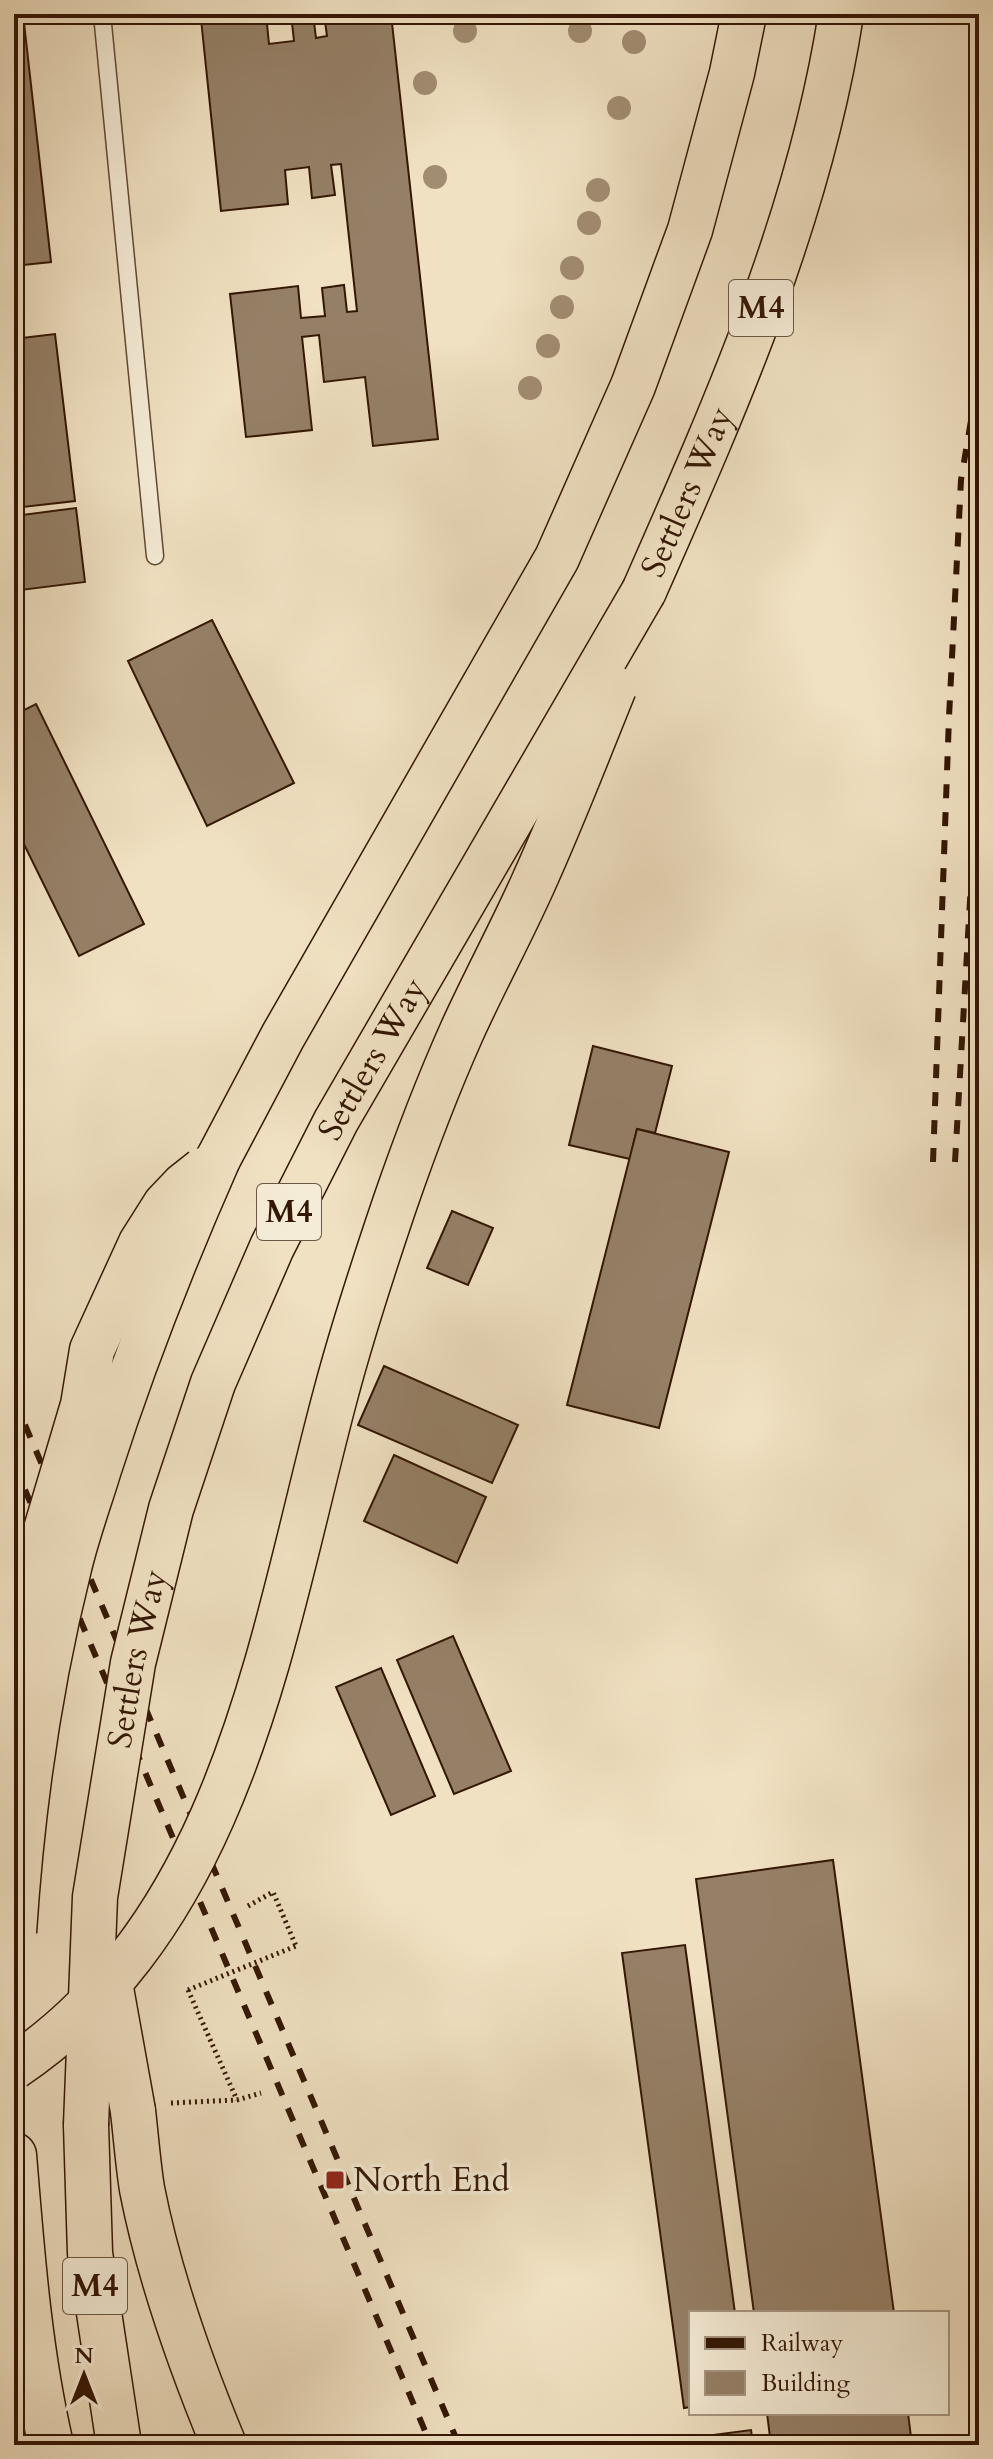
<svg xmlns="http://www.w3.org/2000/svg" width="993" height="2459" font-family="Cardo,serif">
	<rect width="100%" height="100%" fill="#f0e1c2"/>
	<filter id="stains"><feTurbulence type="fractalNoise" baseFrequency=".0025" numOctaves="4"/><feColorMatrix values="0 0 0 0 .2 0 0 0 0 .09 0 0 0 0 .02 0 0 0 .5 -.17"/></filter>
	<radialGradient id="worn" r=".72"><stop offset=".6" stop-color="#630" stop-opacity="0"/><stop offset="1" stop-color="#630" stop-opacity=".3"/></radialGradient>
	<g fill="#958067" stroke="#331604" stroke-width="2">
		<polygon points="14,14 23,14 51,262 14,266"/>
		<polygon points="249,14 266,14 269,44 294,41 291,14 313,14 316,38 327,36 324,14 391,14 438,439 373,446 365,377 324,382 319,335 302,337 312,430 246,437 230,294 298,286 301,318 325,316 322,288 344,285 347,312 357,311 341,164 331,165 335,195 312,198 309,167 285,170 288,204 221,211 201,19"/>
		<polygon points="55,334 75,501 14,508 14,339"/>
		<polygon points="76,508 85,582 21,590 14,516"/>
		<polygon points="212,620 294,783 207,826 128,661"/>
		<polygon points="36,704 144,924 79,956 14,824 14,715"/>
		<polygon points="593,1046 672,1066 655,1133 637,1129 630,1159 569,1145"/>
		<polygon points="637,1129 729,1152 659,1428 567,1405"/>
		<polygon points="452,1211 493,1228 468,1285 427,1268"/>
		<polygon points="384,1366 518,1425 492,1483 358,1425"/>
		<polygon points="394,1455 486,1497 457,1563 364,1521"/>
		<polygon points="453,1636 511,1771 454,1794 397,1660"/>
		<polygon points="381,1668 435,1796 391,1815 336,1687"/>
		<polygon points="833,1860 894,2313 754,2313 696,1879"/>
		<polygon points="685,1945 735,2313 691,2313 691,2407 684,2408 622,1953"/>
		<polygon points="767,2413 908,2413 912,2445 771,2445"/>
		<polygon points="751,2430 753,2445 690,2445 689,2438"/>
	</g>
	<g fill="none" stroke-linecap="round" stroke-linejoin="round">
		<defs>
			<polyline id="service" points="102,14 155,556"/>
			<g id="motorway">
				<path id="s1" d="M644,591C726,405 810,216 841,14"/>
				<polyline points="218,1159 283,1036 557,558 633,386 690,230 732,73 744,14"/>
				<path d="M133,2111C136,2137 138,2164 142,2189C159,2276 190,2363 224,2445"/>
				<polyline points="86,2125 90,2253 119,2445"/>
				<path d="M14,2155C22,2252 29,2350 51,2445"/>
			</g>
		</defs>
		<use href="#service" stroke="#624934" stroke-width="19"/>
		<use href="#motorway" stroke="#331604" stroke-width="47"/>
		<g stroke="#331604" stroke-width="5" stroke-dasharray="2 4" stroke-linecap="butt">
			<polyline points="248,1906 273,1892 296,1946"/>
			<polyline points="188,1990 237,2100"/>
			<polyline points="171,2103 237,2100 261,2093"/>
		</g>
		<use href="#service" stroke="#f5ecd7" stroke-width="16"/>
		<use href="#motorway" stroke="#f0e1c2" stroke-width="44"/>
		<g stroke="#331604" stroke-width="6" stroke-dasharray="14 14" stroke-linecap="butt">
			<polyline points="933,1162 949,717 961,480 979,373"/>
			<polyline points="955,1162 979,744"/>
			<polyline points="14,1399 459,2445"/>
			<polyline points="14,1464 431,2445"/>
		</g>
		<defs>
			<g id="motorway-bridge">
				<polyline points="14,1656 36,1563 83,1405 92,1350 141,1243 165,1205 184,1185 203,1170"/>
				<path d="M14,1932C22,1809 39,1687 69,1568C77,1534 89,1502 99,1469C133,1363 173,1261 218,1159"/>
				<polyline points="110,1983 133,2111"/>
				<path d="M14,2067C236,1917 272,1631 336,1393C353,1329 374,1265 395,1203C415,1145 437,1087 462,1031C485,980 512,931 535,879C563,817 588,752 614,688"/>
				<path id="s2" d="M86,2125L95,1897L133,1663L171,1509L213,1383L272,1247L336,1121L644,591"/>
			</g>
		</defs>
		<use href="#motorway-bridge" stroke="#331604" stroke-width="47" stroke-linecap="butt"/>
		<polyline stroke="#331604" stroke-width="5" stroke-dasharray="2 4" stroke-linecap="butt" points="188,1990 296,1946"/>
		<use href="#motorway-bridge" stroke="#f0e1c2" stroke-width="44"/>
	</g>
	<g fill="#a28d73">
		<circle cx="465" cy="31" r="12"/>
		<circle cx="580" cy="31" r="12"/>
		<circle cx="634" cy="42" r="12"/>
		<circle cx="425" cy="83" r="12"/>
		<circle cx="619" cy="108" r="12"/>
		<circle cx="435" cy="177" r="12"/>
		<circle cx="598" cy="190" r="12"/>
		<circle cx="589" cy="223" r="12"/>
		<circle cx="572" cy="268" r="12"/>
		<circle cx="562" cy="307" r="12"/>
		<circle cx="548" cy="346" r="12"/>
		<circle cx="530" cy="388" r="12"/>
	</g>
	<rect fill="#8f2418" stroke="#f5ecd7" stroke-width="3" x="325" y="2170" width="20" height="20" rx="4"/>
	<g text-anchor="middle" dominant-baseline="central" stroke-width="7" stroke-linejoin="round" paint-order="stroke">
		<g fill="#f5ecd7" stroke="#6d5643" stroke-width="2">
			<rect x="729" y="280" width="64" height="56" rx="6"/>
			<rect x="257" y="1184" width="64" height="56" rx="6"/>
			<rect x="63" y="2258" width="64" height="56" rx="6"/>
		</g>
		<g font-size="32" font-weight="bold" fill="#331604">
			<text x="761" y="308">M4</text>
			<text x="289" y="1212">M4</text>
			<text x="95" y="2286">M4</text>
		</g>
		<g font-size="34" fill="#331604" stroke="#f5ecd7">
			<text stroke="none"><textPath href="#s1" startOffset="108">Settlers Way</textPath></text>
			<text stroke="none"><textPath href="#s2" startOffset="1118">Settlers Way</textPath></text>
			<text stroke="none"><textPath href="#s2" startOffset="470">Settlers Way</textPath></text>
		</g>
		<g font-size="34" fill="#331604" stroke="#f5ecd7" text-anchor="start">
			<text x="353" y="2180">North End</text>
		</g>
	</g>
	<rect width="993" height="2459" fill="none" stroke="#f0e1c2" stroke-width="48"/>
	<rect x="16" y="16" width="961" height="2427" fill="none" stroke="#331604" stroke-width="4"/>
	<rect x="24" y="24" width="945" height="2411" fill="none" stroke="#331604" stroke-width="2"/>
	<rect x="689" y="2311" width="260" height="104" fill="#f5ecd7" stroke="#a79683" stroke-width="2"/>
	<rect x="705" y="2337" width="40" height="12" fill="#331604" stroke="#a79683" stroke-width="2"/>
	<text x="761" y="2351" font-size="24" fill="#331604">Railway</text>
	<rect x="705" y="2371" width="40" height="24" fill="#958067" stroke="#a79683" stroke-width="2"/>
	<text x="761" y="2391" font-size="24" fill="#331604">Building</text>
	<g transform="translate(84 2375)" stroke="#f5ecd7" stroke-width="6" paint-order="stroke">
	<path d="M0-6L14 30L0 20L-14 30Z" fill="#331604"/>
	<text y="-12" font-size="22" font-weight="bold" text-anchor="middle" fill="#331604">N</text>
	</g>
	<rect width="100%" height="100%" filter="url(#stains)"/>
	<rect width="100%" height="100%" fill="url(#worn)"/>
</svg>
